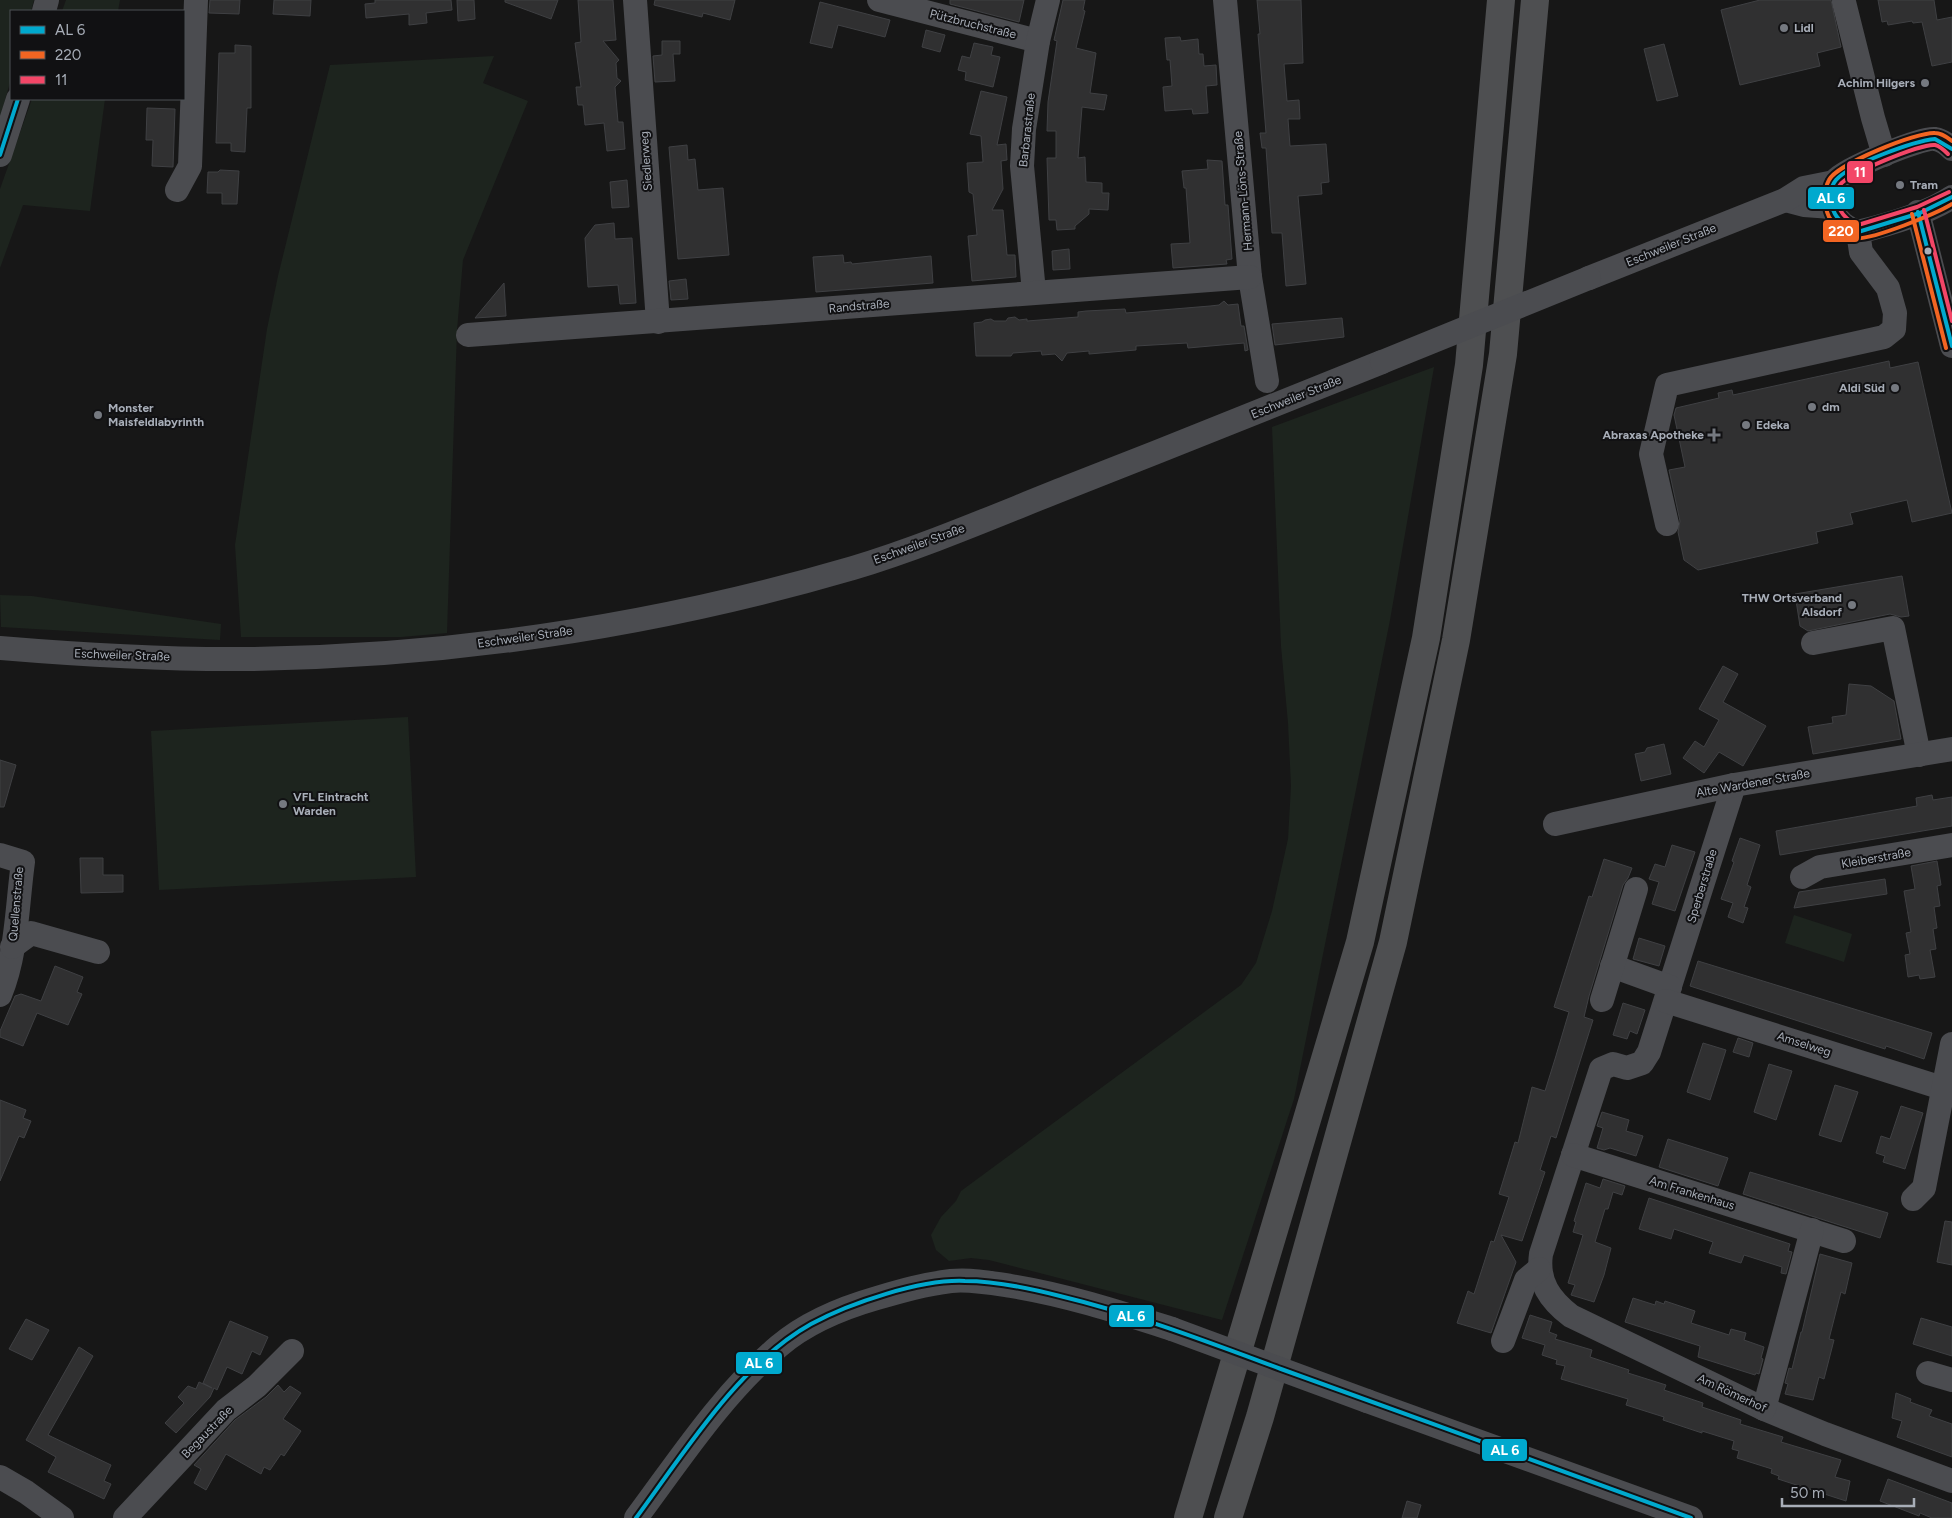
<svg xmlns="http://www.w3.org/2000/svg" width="1952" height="1518" font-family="Figtree,sans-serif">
	<rect width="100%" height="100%" fill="#171717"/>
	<g fill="#1d241e">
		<polygon points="0,0 34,0 31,11 11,11 11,79 0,118"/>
		<polygon points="66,0 120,0 118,11 62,11"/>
		<polygon points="494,56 483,83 528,101 463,260 457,330 447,633 401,637 241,637 235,545 267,329 278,276 330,65"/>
		<polygon points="32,99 105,99 90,211 23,205 0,268 0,189"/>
		<polygon points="1434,367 1390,620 1294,1099 1222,1320 989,1260 971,1258 949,1261 936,1250 931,1235 941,1217 956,1201 961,1191 1241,985 1256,963 1272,911 1288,839 1291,786 1288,723 1281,646 1272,427"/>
		<polygon points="0,595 32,596 221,624 220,640 1,627"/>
		<polygon points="408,717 416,877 159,890 151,731"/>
		<polygon points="1794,915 1852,934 1844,962 1785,943"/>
	</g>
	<g fill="#303031" stroke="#3f4043">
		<polygon points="210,0 240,0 239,14 209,13"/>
		<polygon points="274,0 311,0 310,16 273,14"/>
		<polygon points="375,0 451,0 452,10 426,13 427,23 409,25 409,14 366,18 365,4 375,3"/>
		<polygon points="457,0 474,0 475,19 458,21"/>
		<polygon points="505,0 558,0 551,19 505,2"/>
		<polygon points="578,0 613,0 616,40 603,41 619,60 616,63 617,78 621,81 615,87 618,122 623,122 625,149 607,151 604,123 585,125 583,105 578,105 576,87 581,87 575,43 581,42"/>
		<polygon points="655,0 735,0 730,20 703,13 702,17 654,5"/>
		<polygon points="950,0 1024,0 1019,22 950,4"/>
		<polygon points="1063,0 1085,0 1083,10 1085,11 1076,48 1096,53 1090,93 1107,95 1104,110 1082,107 1078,158 1085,157 1086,182 1102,183 1102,193 1109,193 1108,210 1089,209 1089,214 1075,226 1075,229 1057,230 1056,220 1049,220 1047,158 1056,158 1056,131 1047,131 1048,102 1057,41 1054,40"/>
		<polygon points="1257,0 1301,0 1303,63 1284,64 1287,101 1299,100 1300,119 1288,119 1290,146 1326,144 1329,182 1321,183 1322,194 1298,196 1306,284 1286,286 1282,233 1272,233 1266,148 1262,148 1260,133 1266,133 1258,34 1260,34"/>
		<polygon points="1760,0 1831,0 1841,47 1817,53 1820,66 1740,85 1721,10"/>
		<polygon points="1878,0 1934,0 1937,20 1952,17 1952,62 1932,66 1922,22 1913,23 1912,21 1888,25 1887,21 1882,22"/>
		<polygon points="820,2 890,20 885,37 838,25 832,48 810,43"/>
		<polygon points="926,30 945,35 940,52 922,47"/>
		<polygon points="1180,37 1181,41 1198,39 1199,54 1203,54 1204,66 1216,65 1217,85 1206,86 1208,113 1193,114 1192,109 1165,111 1163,87 1172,86 1170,60 1167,60 1165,38"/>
		<polygon points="662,41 680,41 680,54 673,54 675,81 655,82 653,56 662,55"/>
		<polygon points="974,43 993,47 991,55 1000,57 993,87 965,80 966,72 958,70 962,56 970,58"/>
		<polygon points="1664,44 1678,96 1657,101 1644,49"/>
		<polygon points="235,45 251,46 251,108 247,108 245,152 231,151 231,143 216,143 219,53 235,53"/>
		<polygon points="981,91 1007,97 997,145 1006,144 1007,160 1001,161 1003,189 992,210 1003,210 1007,255 1015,255 1016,277 972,281 968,236 977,235 973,194 969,192 967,163 983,162 981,136 970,134"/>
		<polygon points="147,108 175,109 173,167 152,166 153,140 146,140"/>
		<polygon points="687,145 688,160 695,159 698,190 723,188 729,255 678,259 669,147"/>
		<polygon points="1207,160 1222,161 1225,205 1228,205 1232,259 1226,260 1227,264 1173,268 1171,244 1190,243 1186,188 1184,188 1182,171 1208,169"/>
		<polygon points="220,170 239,171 237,204 222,204 222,193 207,193 208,172 218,172"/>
		<polygon points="627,180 629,207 612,208 610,182"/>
		<polygon points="614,223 615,239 632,238 636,303 620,304 618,285 588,287 585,238 595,225"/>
		<polygon points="1069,249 1070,269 1053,270 1052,251"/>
		<polygon points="843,255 844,263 851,262 852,264 931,256 933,283 816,292 813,257"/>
		<polygon points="686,279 688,299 671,300 669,281"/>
		<polygon points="504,283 506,316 475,318"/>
		<polygon points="1224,301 1228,305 1238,304 1241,326 1244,326 1248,350 1245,351 1244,343 1188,348 1187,343 1136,346 1136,350 1089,354 1089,351 1067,353 1062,361 1055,354 1042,355 1041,351 1013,353 1011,356 976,356 974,323 982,322 985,320 991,319 994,321 1006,321 1008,318 1015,317 1019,320 1027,319 1027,321 1078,317 1078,312 1086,311 1125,309 1126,313 1210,306 1219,305"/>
		<polygon points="1342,318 1344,337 1275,345 1272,324"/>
		<polygon points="1889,361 1890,368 1918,362 1952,513 1912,522 1907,500 1850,513 1853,524 1816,532 1818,543 1698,570 1684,560 1678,532 1680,521 1669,470 1685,467 1674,415 1676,408 1719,398 1718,393 1732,390 1733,395"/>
		<polygon points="1902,576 1909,616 1901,617 1890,614 1808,631 1800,626 1795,594"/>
		<polygon points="1723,666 1738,674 1723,702 1766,726 1743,766 1719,752 1704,773 1683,758 1695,741 1704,747 1719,720 1699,709"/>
		<polygon points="1849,684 1871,686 1894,701 1901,739 1813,754 1808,727 1833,723 1832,717 1846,715"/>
		<polygon points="1664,744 1671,774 1641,781 1635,754 1645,752 1647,748"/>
		<polygon points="0,760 16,765 4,807 0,807"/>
		<polygon points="1932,795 1933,800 1952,797 1952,826 1780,855 1776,831 1917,806 1916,798"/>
		<polygon points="1740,838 1760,845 1747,885 1751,887 1744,907 1748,908 1743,923 1728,917 1733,903 1721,899 1734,862 1732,861"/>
		<polygon points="1672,845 1695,852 1675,911 1652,904 1659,882 1649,879 1655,864 1665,867"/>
		<polygon points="80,858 103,858 103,875 123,875 123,892 81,893"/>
		<polygon points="1604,859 1632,868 1628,878 1623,885 1589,996 1584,1017 1593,1020 1556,1138 1551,1136 1540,1170 1545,1172 1522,1241 1501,1235 1516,1262 1491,1333 1457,1323 1468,1291 1474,1294 1491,1241 1494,1242 1509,1197 1499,1194 1515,1142 1518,1143 1532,1087 1545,1091 1555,1059 1569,1012 1554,1007 1589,896 1592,897"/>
		<polygon points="1937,861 1941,885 1937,886 1940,906 1934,907 1937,928 1933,929 1936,949 1930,950 1935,977 1920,979 1919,975 1908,977 1905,955 1910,954 1906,933 1911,932 1904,891 1915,889 1911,866"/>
		<polygon points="1885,879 1887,894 1794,908 1799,892"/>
		<polygon points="1639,938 1665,946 1659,966 1633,959"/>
		<polygon points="1698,961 1932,1033 1924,1059 1886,1046 1885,1049 1690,986"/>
		<polygon points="55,966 83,977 77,992 82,994 68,1025 37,1013 23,1046 0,1037 0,1031 15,996 21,994 41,1001"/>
		<polygon points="1623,1003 1645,1010 1637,1034 1630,1031 1627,1039 1613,1035"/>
		<polygon points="1738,1038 1753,1043 1749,1057 1733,1052"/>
		<polygon points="1703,1043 1726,1050 1710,1100 1687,1092"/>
		<polygon points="1769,1064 1792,1071 1776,1120 1754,1112"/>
		<polygon points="1835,1085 1858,1092 1841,1142 1819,1135"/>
		<polygon points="0,1100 26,1110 23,1118 31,1121 24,1138 19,1136 0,1181"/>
		<polygon points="1901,1106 1923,1113 1905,1169 1883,1162 1885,1156 1876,1153 1881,1136 1890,1139"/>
		<polygon points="1602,1112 1629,1120 1626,1131 1643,1136 1636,1156 1610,1148 1604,1150 1597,1148 1603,1128 1597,1126"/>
		<polygon points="1668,1139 1728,1158 1718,1186 1659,1167"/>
		<polygon points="1750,1172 1888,1213 1880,1238 1743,1194"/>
		<polygon points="1603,1179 1625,1186 1622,1195 1613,1192 1608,1209 1605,1209 1595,1242 1611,1248 1604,1275 1594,1302 1571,1295 1575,1285 1568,1283 1583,1235 1573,1232 1576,1222 1574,1221 1586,1183 1600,1188"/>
		<polygon points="1649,1198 1790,1244 1788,1251 1792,1252 1786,1274 1781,1273 1782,1267 1744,1255 1741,1263 1709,1253 1713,1242 1674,1229 1671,1239 1639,1229"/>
		<polygon points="1945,1221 1952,1222 1952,1265 1937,1262"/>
		<polygon points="1820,1254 1852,1263 1845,1294 1841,1292 1829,1339 1834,1340 1824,1379 1819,1377 1813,1400 1785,1394 1788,1384 1785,1383 1789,1368 1792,1369 1801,1332 1802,1332"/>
		<polygon points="1633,1298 1655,1305 1656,1301 1664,1304 1665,1301 1695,1311 1691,1323 1729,1335 1731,1329 1746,1333 1744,1340 1764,1347 1761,1358 1763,1359 1759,1374 1756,1373 1755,1375 1698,1357 1700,1346 1625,1322"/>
		<polygon points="1530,1315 1552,1322 1549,1332 1557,1335 1555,1339 1592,1350 1590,1357 1629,1370 1628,1373 1666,1385 1664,1390 1703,1403 1702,1407 1741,1420 1740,1424 1783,1437 1781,1442 1841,1460 1835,1477 1850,1481 1846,1501 1778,1479 1779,1476 1771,1473 1772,1469 1737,1458 1739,1451 1732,1449 1734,1441 1702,1431 1702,1433 1663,1420 1664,1417 1626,1405 1628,1399 1561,1379 1565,1366 1556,1364 1557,1360 1542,1355 1545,1345 1522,1338"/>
		<polygon points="1921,1318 1952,1327 1952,1356 1913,1344"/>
		<polygon points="26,1319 49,1330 32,1360 9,1349"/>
		<polygon points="230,1321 268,1337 260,1355 252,1351 242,1374 227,1367 217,1390 214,1388 210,1397 176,1433 165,1423 184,1403 178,1397 188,1386 196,1389 199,1382 212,1388 203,1383"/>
		<polygon points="79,1347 93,1356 48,1435 111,1465 104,1481 111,1484 104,1499 48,1472 56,1457 26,1440"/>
		<polygon points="278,1385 284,1392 290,1386 301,1393 283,1419 301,1431 284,1456 281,1454 270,1470 264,1467 261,1474 226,1454 206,1490 194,1483 201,1469 194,1465 235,1420 266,1397"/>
		<polygon points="1896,1393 1911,1399 1910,1402 1932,1410 1929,1416 1952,1424 1952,1457 1897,1437 1902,1421 1892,1418"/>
		<polygon points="1888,1479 1952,1503 1952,1518 1932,1518 1920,1513 1919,1516 1880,1501"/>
		<polygon points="1407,1501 1421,1505 1417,1518 1402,1518"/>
	</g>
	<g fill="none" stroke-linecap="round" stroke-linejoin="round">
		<g stroke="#4b4c50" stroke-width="24">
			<polyline points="635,0 658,322"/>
			<polyline points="879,0 1038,41"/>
			<polyline points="1225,0 1250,277 1267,381"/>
			<polyline points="1844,2 1873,118 1884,155"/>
			<polyline points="44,11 47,0"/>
			<path d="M1952,149C1948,145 1941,140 1935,139C1921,137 1845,169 1836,180C1830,188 1830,201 1833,210C1838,222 1846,228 1858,232C1886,225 1929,213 1952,197"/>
			<polyline points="0,155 18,99"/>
			<polyline points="177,190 190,166 196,0"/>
			<polyline points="1785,200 1804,205 1832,207"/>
			<polyline points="1918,212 1952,346"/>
			<polyline points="1589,278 1785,200 1804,188 1834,182"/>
			<polyline points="1034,292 1022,166 1024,129 1038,41 1048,0"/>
			<polyline points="468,335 1250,277"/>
			<polyline points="1667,524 1651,454 1667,385 1884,337 1894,329 1895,313 1888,288 1861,252 1858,232"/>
			<polyline points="1813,643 1893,628 1919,755"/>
			<path d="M0,648C84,655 167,660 251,659C454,656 658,625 853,568C926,546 997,515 1068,487C1173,446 1278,404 1382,362"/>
			<path d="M1734,785L1649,1052L1642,1063L1627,1068L1613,1064L1601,1069L1541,1254C1537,1282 1550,1300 1571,1316L1764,1409L1825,1434L1952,1481"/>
			<polyline points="1555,824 1734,785 1952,749"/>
			<path d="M0,855L23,862C17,906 17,954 0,995"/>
			<polyline points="1802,877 1820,867 1952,845"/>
			<polyline points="12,947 31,933 98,952"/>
			<polyline points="1612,966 1670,987"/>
			<polyline points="1602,1000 1636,889"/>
			<polyline points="1666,1001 1952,1091"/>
			<polyline points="1573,1155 1844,1241"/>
			<polyline points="1913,1199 1924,1188 1952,1044"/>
			<polyline points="1503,1341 1526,1280 1539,1269"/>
			<polyline points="1928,1373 1952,1380"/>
			<polyline points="1367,1401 1691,1518"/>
			<polyline points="1764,1409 1812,1230"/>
			<polyline points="0,1477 26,1492 62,1518"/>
			<polyline points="125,1518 226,1410 257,1386 292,1351"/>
			<path d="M636,1518C680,1459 722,1394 779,1346C806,1323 842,1308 877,1298C901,1291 925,1284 951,1281C970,1279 992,1283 1011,1286C1067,1295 1119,1312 1172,1329"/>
		</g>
		<g stroke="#4e4f51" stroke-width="28">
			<polyline points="1188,1518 1360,942 1426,638 1469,365 1501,0"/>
			<polyline points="1228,1518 1260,1417 1393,942 1456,640 1503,354 1535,0"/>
		</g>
		<g stroke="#4b4c50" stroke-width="24">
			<polyline points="1382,362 1589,278"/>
			<polyline points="1172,1329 1367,1401"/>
		</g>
		<defs>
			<g id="bus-1">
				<path d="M1952,149L1935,139C1914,141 1850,164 1836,180C1830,187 1830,198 1832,206C1835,220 1846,227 1858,232L1920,213L1952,197"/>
				<polyline points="0,155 18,99"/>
				<polyline points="1918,212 1952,346"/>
				<path d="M636,1518C684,1453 739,1364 811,1324C850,1303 921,1279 965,1281C997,1281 1029,1288 1060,1296C1135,1314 1208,1342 1281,1369C1418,1418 1554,1468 1691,1518"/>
			</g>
			<g id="bus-2">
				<path d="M1952,141C1947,137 1941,133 1935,133C1916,132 1837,164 1829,180C1823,191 1824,206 1829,217C1835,227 1844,235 1855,238C1870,241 1938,213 1952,204"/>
				<polyline points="1912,214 1946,348"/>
			</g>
			<g id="bus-3">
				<path d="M1948,154C1944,150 1940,146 1935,145C1922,143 1847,174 1840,185C1829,201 1844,220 1858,225L1917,207L1949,192"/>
				<polyline points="1924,210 1952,321"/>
			</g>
		</defs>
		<use href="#bus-1" stroke="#111113" stroke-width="8"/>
		<use href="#bus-2" stroke="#111113" stroke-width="8"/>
		<use href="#bus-3" stroke="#111113" stroke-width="8"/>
		<use href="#bus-1" stroke="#00a9ce" stroke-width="4"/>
		<use href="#bus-2" stroke="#f26522" stroke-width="4"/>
		<use href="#bus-3" stroke="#f34667" stroke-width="4"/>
	</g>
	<g fill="#757980" stroke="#111113" stroke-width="2">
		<circle cx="1784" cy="28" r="5"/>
		<circle cx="1925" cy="83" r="5"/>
		<circle cx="1900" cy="185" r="5"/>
		<circle cx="1895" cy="388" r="5"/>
		<circle cx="1812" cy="407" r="5"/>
		<circle cx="98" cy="415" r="5"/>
		<circle cx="1746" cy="425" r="5"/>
		<path d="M1711.5 427.5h5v5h5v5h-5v5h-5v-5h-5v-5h5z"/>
		<circle cx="1852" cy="605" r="5"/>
		<circle cx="283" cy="804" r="5"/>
	</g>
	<circle fill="#a8aeb8" stroke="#111113" stroke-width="2" cx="1928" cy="251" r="4.5"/>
	<g text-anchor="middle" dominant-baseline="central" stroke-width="4" stroke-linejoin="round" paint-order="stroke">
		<g font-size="12" fill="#a8aeb8" stroke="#111113">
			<text transform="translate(973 24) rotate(14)">Pützbruchstraße</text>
			<text transform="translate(1027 130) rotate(-84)">Barbarastraße</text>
			<text transform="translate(646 161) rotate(-94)">Siedlerweg</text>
			<text transform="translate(1243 191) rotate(-95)">Hermann-Löns-Straße</text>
			<text transform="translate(1671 245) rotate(-22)">Eschweiler Straße</text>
			<text transform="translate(859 306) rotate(-5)">Randstraße</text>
			<text transform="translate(1296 397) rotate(-22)">Eschweiler Straße</text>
			<text transform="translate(919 544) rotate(-20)">Eschweiler Straße</text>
			<text transform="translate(525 637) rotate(-8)">Eschweiler Straße</text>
			<text transform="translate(122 655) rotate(2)">Eschweiler Straße</text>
			<text transform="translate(1753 783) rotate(-10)">Alte Wardener Straße</text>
			<text transform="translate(1876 858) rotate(-10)">Kleiberstraße</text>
			<text transform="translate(1702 886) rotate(-73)">Sperberstraße</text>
			<text transform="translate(16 904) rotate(-85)">Quellenstraße</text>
			<text transform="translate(1804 1044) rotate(18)">Amselweg</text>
			<text transform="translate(1692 1193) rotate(17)">Am Frankenhaus</text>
			<text transform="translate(1732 1393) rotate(25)">Am Römerhof</text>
			<text transform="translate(207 1432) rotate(-46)">Begaustraße</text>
		</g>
		<g font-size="12" font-weight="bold" fill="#a8aeb8" stroke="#111113" text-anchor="start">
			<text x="1794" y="28">Lidl</text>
			<text x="1915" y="83" text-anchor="end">Achim Hilgers</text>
			<text x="1910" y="185">Tram</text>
			<text x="1885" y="388" text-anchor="end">Aldi Süd</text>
			<text x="1822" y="407">dm</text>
			<text x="108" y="408">Monster<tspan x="108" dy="14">Maisfeldlabyrinth</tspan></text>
			<text x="1756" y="425">Edeka</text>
			<text x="1704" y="435" text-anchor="end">Abraxas Apotheke</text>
			<text x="1842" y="598" text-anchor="end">THW Ortsverband<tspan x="1842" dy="14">Alsdorf</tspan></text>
			<text x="293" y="797">VFL Eintracht<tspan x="293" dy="14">Warden</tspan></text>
		</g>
	</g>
	<g stroke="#111113" stroke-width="2">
		<rect x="1846" y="160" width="28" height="24" rx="5" fill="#f34667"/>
		<rect x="1807" y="186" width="48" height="24" rx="5" fill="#00a9ce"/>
		<rect x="1822" y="219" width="38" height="24" rx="5" fill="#f26522"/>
		<rect x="1108" y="1304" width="47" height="24" rx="5" fill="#00a9ce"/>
		<rect x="735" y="1351" width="48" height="24" rx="5" fill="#00a9ce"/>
		<rect x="1481" y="1438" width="47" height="24" rx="5" fill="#00a9ce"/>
	</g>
	<g font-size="14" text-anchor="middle" font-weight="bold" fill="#fff">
		<text x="1860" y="177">11</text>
		<text x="1831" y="203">AL 6</text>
		<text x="1841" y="236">220</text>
		<text x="1131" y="1321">AL 6</text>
		<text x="759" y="1368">AL 6</text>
		<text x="1505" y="1455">AL 6</text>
	</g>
	<rect x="10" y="10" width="175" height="90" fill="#111113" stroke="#4d5055"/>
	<rect x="20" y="26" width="25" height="8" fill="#00a9ce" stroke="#4d5055"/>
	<text x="55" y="35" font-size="15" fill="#a8aeb8">AL 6</text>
	<rect x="20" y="51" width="25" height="8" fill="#f26522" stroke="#4d5055"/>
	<text x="55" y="60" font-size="15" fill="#a8aeb8">220</text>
	<rect x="20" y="76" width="25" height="8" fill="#f34667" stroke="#4d5055"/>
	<text x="55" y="85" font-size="15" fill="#a8aeb8">11</text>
	<path d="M1782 1498v8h132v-8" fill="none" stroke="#a8aeb8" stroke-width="2.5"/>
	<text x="1790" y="1498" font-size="15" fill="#a8aeb8" stroke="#111113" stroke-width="4" paint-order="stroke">50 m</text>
</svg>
